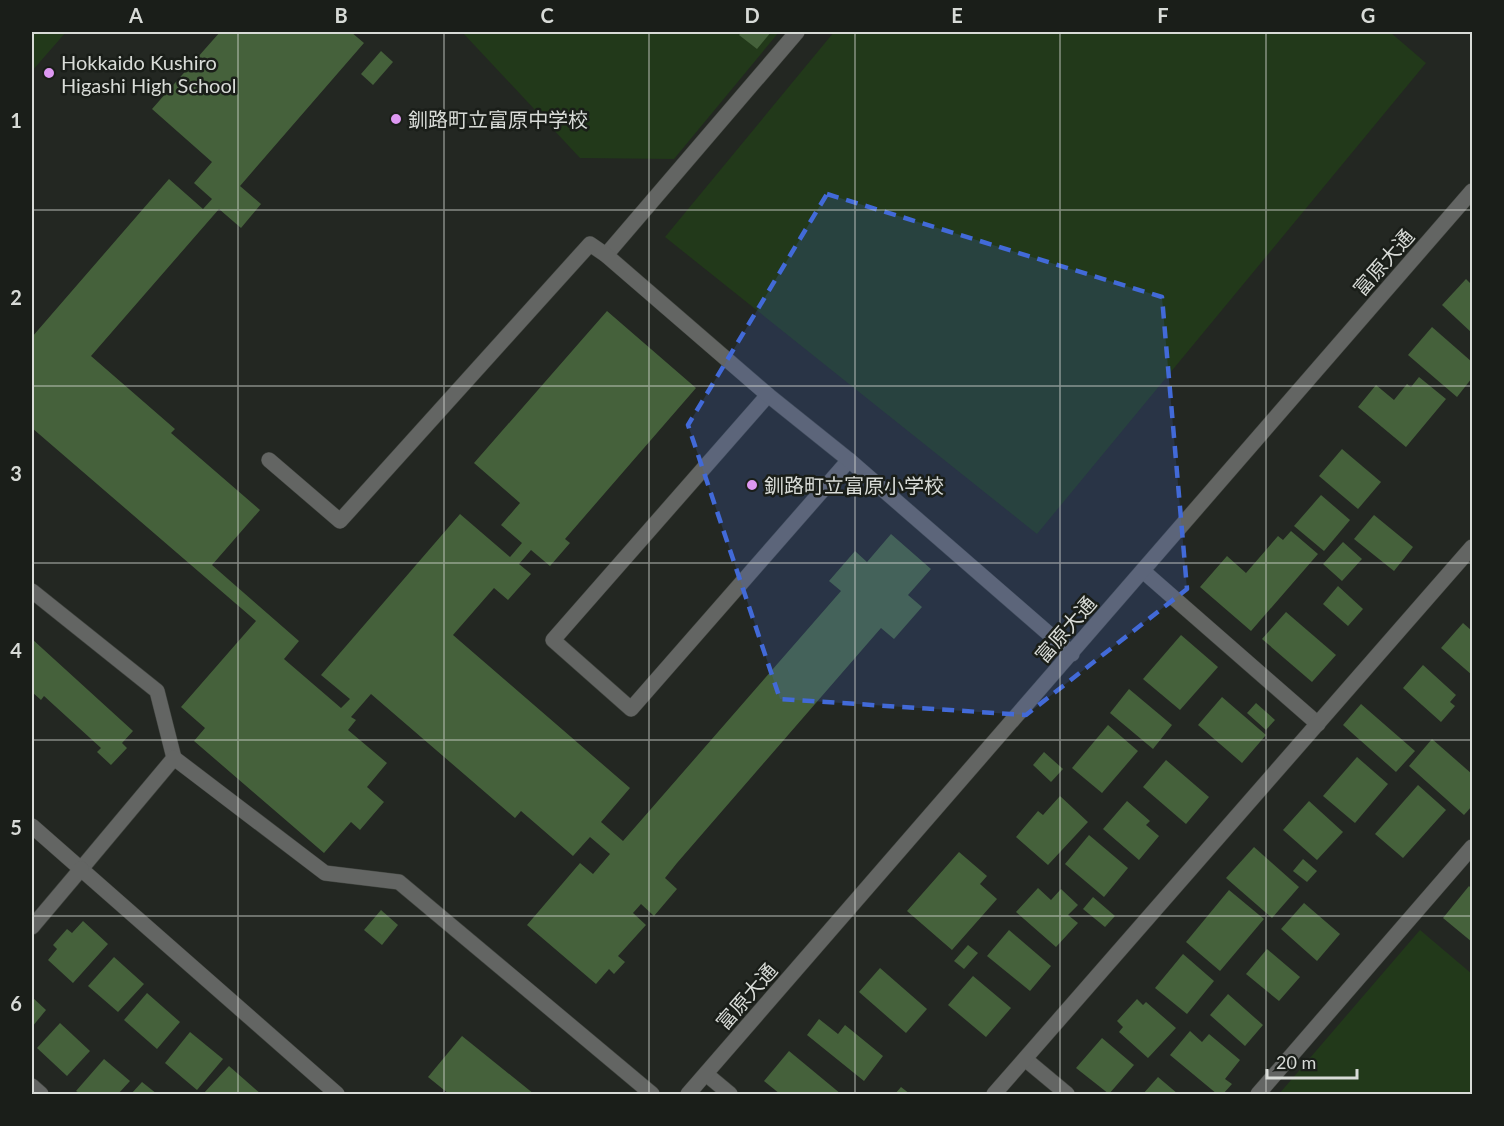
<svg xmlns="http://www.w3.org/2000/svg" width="1504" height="1126" font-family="Lato,'Noto Sans JP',sans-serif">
	<rect width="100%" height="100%" fill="#232722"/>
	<g fill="#22391a">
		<polygon points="32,32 66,32 32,71"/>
		<polygon points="462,32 779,32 674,159 580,158"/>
		<polygon points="834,32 1390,32 1426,63 1037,534 665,237"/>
		<polygon points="1420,930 1472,974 1472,1094 1279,1094"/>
	</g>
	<g fill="#45613b">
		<polygon points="220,32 351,32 364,43 240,186 261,204 241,228 219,209 91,356 175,429 171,433 260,510 212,565 299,641 284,659 341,708 350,699 321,675 460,514 510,557 522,543 501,525 520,503 474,463 607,311 696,388 565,539 570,543 550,566 531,550 519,564 531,574 508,600 494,588 453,635 630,788 601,822 623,841 841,591 829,581 855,551 867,562 891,534 931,569 908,595 922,607 894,639 881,628 677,863 665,878 677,889 654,916 641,904 633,913 646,925 618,956 625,962 614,974 609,969 596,984 527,925 580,863 593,874 610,854 590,837 573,856 521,811 515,818 371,694 351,717 356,720 348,730 387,763 367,787 384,802 360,830 351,822 324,853 194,741 205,728 181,707 256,621 32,428 32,337 169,179 203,209 212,199 194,183 212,162 152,109"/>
		<polygon points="742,32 771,32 757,49 739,35"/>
		<polygon points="381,51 393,62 373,85 361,74"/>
		<polygon points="1466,279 1472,285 1472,333 1442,305"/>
		<polygon points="1432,327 1472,362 1472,378 1457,397 1408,355"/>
		<polygon points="1419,377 1446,399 1406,447 1358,407 1376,385 1394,400 1407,384 1411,387"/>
		<polygon points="1342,449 1381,482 1358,509 1319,476"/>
		<polygon points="1321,495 1350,520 1324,551 1294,526"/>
		<polygon points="1374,515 1413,547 1394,571 1354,539"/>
		<polygon points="1291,531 1318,554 1251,631 1200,587 1227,556 1246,573 1278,536 1283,540"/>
		<polygon points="1343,542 1362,559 1342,581 1323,564"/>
		<polygon points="1338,586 1363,609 1348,626 1323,604"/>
		<polygon points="1286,612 1336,655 1312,682 1262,639"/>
		<polygon points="1463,623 1472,631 1472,675 1441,648"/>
		<polygon points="1181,635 1218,667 1180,710 1143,679"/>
		<polygon points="32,639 133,731 122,743 127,748 111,765 97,752 101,748 44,696 41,700 32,692"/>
		<polygon points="1423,665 1456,695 1450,702 1455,706 1441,722 1403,688"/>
		<polygon points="1129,689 1172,725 1153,749 1110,713"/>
		<polygon points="1222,697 1266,735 1242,763 1198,725"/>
		<polygon points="1256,703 1275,720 1266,730 1247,713"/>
		<polygon points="1361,704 1415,751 1396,772 1343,725"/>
		<polygon points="1108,725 1138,751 1102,793 1072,768"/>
		<polygon points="1432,739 1472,774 1472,806 1464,815 1409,766"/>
		<polygon points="1044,752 1063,769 1051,782 1033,765"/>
		<polygon points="1357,757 1388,784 1355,823 1323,796"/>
		<polygon points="1166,760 1209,797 1186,824 1143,787"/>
		<polygon points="1418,785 1446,810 1403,858 1375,834"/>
		<polygon points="1060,796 1088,822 1048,865 1016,837 1038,811 1043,815"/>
		<polygon points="1127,801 1150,821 1146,825 1159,836 1139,860 1103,829"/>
		<polygon points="1309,801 1343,832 1317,860 1283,830"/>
		<polygon points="1089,835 1128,868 1104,897 1065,864"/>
		<polygon points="1254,847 1299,887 1272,918 1226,878"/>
		<polygon points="959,852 987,876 980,884 997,899 952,950 907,911"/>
		<polygon points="1303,859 1317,871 1307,882 1293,871"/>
		<polygon points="1469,886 1472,889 1472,942 1443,918"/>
		<polygon points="1038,888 1051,900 1061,889 1078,905 1068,915 1078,923 1056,947 1016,912"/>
		<polygon points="1229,890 1264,919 1220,971 1186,942"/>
		<polygon points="1093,897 1115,916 1105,927 1083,909"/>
		<polygon points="1304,903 1340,934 1317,961 1281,929"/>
		<polygon points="381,910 398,925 382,945 364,930"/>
		<polygon points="83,921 108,944 73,983 48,960 57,949 53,945 67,929 72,933"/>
		<polygon points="1009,930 1051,966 1030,991 987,956"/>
		<polygon points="968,945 978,953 964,969 954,961"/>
		<polygon points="1267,949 1300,977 1279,1001 1246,974"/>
		<polygon points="1183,954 1214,981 1187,1014 1155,988"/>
		<polygon points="114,957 144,984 118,1012 88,986"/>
		<polygon points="880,968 927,1009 906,1033 859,992"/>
		<polygon points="973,976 1011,1008 986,1037 948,1005"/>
		<polygon points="147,993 180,1022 157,1049 124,1020"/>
		<polygon points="1228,994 1263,1025 1245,1046 1210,1015"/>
		<polygon points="32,997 46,1010 32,1027"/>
		<polygon points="1137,999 1143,1005 1146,1002 1176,1028 1148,1058 1119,1032 1123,1027 1117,1021"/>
		<polygon points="819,1019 838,1034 845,1025 883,1056 864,1081 807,1035"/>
		<polygon points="60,1023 90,1051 67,1076 37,1048"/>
		<polygon points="1190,1031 1202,1042 1209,1034 1240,1060 1225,1079 1232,1084 1223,1094 1217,1094 1170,1055"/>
		<polygon points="190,1032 223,1059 197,1090 165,1063"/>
		<polygon points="462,1036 534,1094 449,1094 428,1077"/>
		<polygon points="1102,1038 1134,1065 1109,1094 1076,1068"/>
		<polygon points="789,1051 841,1094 780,1094 764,1081"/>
		<polygon points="104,1059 130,1081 118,1094 81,1094 76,1091"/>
		<polygon points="229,1066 261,1094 203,1094"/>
		<polygon points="1158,1077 1178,1094 1143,1094"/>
		<polygon points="142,1082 157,1094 131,1094"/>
		<polygon points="901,1087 910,1094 895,1094"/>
	</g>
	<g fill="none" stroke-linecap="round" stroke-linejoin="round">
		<defs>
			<g id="service">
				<polyline points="606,255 797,32"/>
				<polyline points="768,395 553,640 631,709 849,460"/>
				<polyline points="269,460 340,521 590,244 606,255 768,395 849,460 1072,654"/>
				<polyline points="32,591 157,691 174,758"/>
				<polyline points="81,869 174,758 325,873 399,882 652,1094"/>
			</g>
			<g id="minor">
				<polyline points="1143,571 1318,724"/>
				<polyline points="32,826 337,1094"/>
				<polyline points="32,927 81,869"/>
				<polyline points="1025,1059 1067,1094"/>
				<polyline points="706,1074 730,1094"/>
				<polyline points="32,1086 41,1094"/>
				<polyline points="994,1094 1472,547"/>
				<polyline points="1258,1094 1472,847"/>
			</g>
			<polyline id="tertiary" points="688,1094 1472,191"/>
		</defs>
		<use href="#service" stroke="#40443f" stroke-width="16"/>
		<use href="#minor" stroke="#40443f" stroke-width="16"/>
		<use href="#tertiary" stroke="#40443f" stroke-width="16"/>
		<use href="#service" stroke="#636563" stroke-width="15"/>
		<use href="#minor" stroke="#636563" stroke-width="15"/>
		<use href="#tertiary" stroke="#636563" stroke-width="15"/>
	</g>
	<path fill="#426ad8" fill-opacity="0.2" stroke="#426ad8" stroke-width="4.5" stroke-dasharray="12 8" stroke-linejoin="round" d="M827,194L1162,297L1187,589L1026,715L780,699L688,425Z"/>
	<path fill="none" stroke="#d8dbd7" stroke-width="1.5" stroke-opacity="0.55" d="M238,32V1094M444,32V1094M649,32V1094M855,32V1094M1060,32V1094M1266,32V1094M32,210H1472M32,386H1472M32,563H1472M32,740H1472M32,916H1472"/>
	<g fill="#de98f2" stroke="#1a1e19" stroke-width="2">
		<circle cx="49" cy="73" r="6"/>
		<circle cx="396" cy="119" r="6"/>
		<circle cx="752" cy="485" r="6"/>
	</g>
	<g text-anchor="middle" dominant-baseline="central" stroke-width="5" stroke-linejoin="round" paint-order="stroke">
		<g font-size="20" fill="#d8dbd7" stroke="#1a1e19" text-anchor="start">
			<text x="61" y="62">Hokkaido Kushiro<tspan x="61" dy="23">Higashi High School</tspan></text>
			<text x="408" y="119">釧路町立富原中学校</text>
			<text x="764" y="485">釧路町立富原小学校</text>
		</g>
		<g font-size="20" fill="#d8dbd7" stroke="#1a1e19">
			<text transform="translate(1383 262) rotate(-49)">富原大通</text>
			<text transform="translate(1065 629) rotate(-49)">富原大通</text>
			<text transform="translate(746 996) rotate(-49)">富原大通</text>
		</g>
	</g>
	<rect width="1504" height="1126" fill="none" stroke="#1a1e19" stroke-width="66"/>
	<path d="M1267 1069v9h90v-9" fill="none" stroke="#d8dbd7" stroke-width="3"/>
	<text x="1276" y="1069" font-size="18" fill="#d8dbd7" stroke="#1a1e19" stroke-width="4.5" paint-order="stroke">20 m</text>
	<rect x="33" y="33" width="1438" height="1060" fill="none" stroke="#d8dbd7" stroke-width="2"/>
	<g font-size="20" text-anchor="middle" font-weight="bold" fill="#d8dbd7">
		<text x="136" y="23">A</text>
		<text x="341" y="23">B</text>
		<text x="547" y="23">C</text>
		<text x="752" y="23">D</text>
		<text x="957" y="23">E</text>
		<text x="1163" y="23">F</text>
		<text x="1368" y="23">G</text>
		<text x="16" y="128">1</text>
		<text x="16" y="305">2</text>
		<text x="16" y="481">3</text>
		<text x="16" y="658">4</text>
		<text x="16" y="835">5</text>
		<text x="16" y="1011">6</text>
	</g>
</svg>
